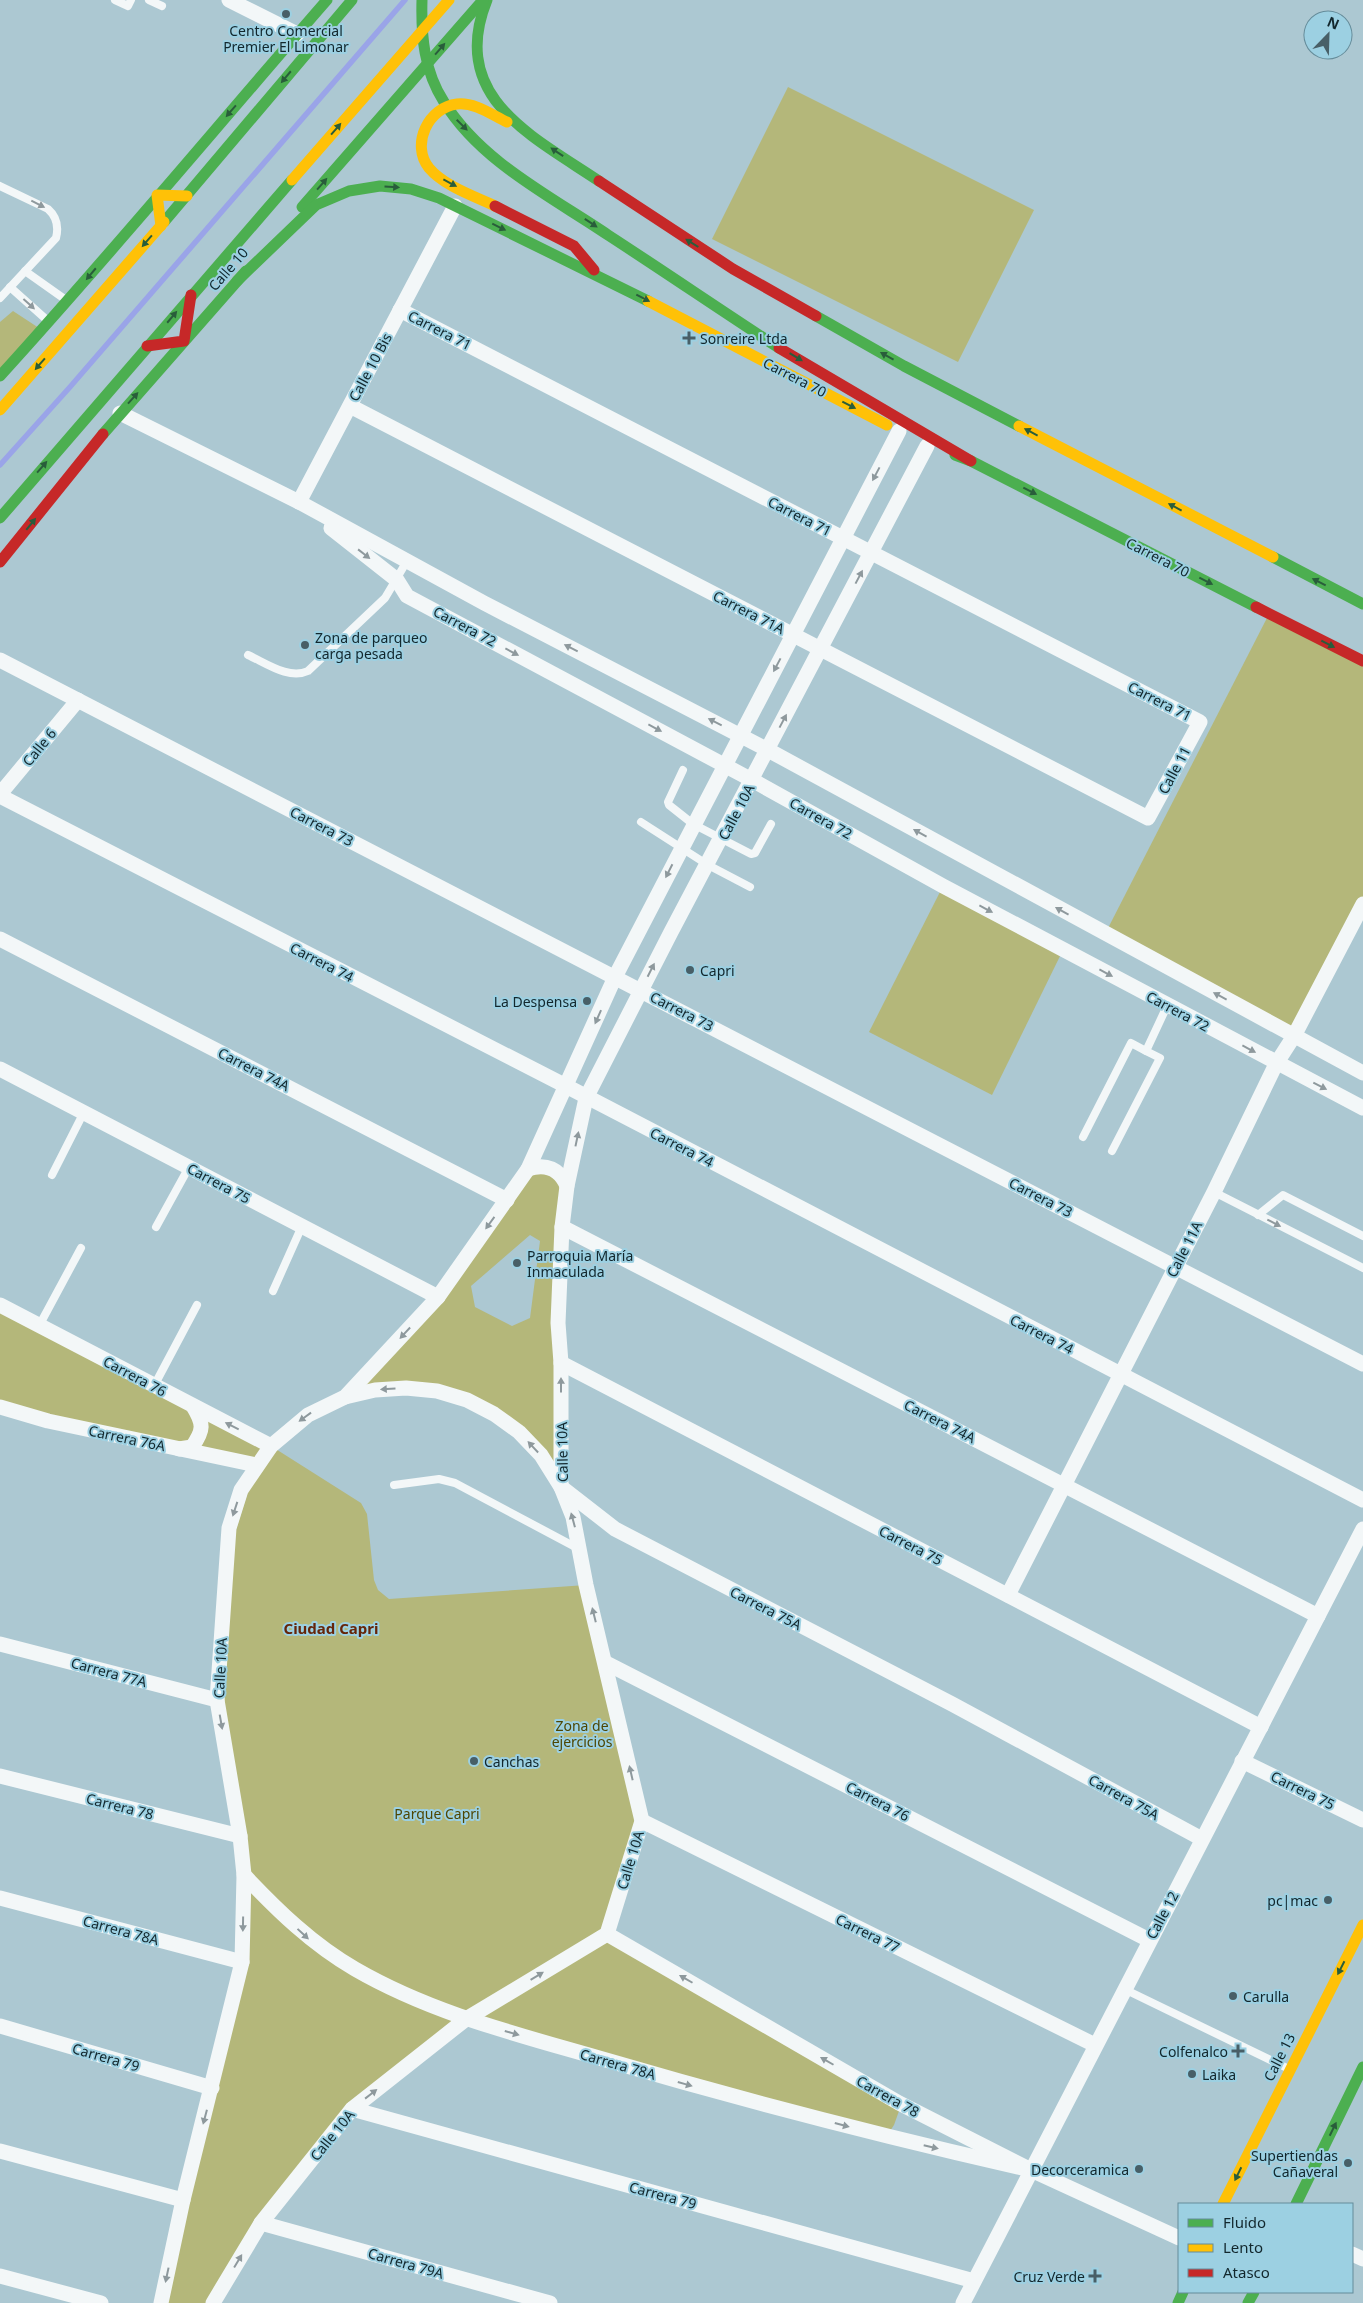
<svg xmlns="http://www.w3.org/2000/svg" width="1363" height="2303" font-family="'Noto Sans',sans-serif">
	<rect width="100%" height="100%" fill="#acc8d2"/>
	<g fill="#b4b77a" fill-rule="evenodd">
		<polygon points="788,87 1034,210 958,362 712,239"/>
		<polygon points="13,311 42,330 0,376 0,322"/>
		<polygon points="1269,614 1363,661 1363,904 1294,1036 1105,934"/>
		<polygon points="943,886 1063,950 992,1095 869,1032"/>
		<path d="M528,1169L560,1174L561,1487L519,1432L437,1391L345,1397L438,1297ZM530,1235L540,1241L530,1318L512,1326L475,1307L471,1286Z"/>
		<polygon points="0,1305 271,1446 361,1503 367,1514 374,1580 378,1590 389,1599 586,1585 642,1821 607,1934 899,2111 894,2125 890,2131 466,2019 352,2109 213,2303 161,2303 242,1962 244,1875 217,1700 225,1565 256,1466 0,1407"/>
	</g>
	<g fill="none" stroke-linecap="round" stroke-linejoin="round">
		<polyline stroke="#9aa4e8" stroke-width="5.5" points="0,465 70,387 405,0"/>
		<g stroke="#f3f7f8" stroke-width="8">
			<polyline points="115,0 128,6 131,0"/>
			<polyline points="149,0 162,6"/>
			<path d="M0,186L48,209C57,217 59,226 56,238L0,298"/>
			<polyline points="25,271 66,300"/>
			<polyline points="10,287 48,321"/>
			<path d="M248,655C266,663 289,680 308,671L385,598L407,561"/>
			<polyline points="683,770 668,802 669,805 693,824 751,854 755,853 771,824"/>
			<polyline points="641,822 708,865 750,887"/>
			<polyline points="1083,1137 1131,1043 1146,1051 1167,1006"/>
			<polyline points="1112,1151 1160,1058 1146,1051"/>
			<polyline points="52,1175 84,1112"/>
			<polyline points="1214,1192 1363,1268"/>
			<polyline points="1258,1215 1283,1195 1363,1236"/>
			<polyline points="156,1227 189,1167"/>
			<polyline points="273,1291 302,1226"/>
			<polyline points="39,1326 81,1248"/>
			<polyline points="154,1386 197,1305"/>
			<polyline points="394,1485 439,1479 455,1483 579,1549"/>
			<polyline points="1124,1989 1289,2069"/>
		</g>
		<g stroke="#f3f7f8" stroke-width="15">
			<polyline points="229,0 297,34"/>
			<polyline points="350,406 1148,818 1200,722 400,310"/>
			<polyline points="120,413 299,502 484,603 768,750 1363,1073"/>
			<polyline points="299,502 455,206"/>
			<polyline points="331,528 397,580 407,596 752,780 943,886 1363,1108"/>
			<polyline points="0,660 1363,1364"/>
			<polyline points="0,794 78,700"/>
			<polyline points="0,796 566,1086 1363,1500"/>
			<polyline points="0,939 507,1200"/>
			<polyline points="0,1069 438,1297"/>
			<path d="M528,1169C546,1163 560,1169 567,1186"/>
			<polyline points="562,1227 1318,1616"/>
			<polyline points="0,1305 271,1446"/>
			<polyline points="561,1363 1261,1727"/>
			<polyline points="345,1397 375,1390 406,1388 437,1391 467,1400 494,1414 519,1432 541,1455 561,1487 615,1529 952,1704 1202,1839"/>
			<polyline points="0,1407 48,1421 256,1465"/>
			<path d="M179,1449L192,1447C204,1430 204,1424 193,1406"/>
			<polyline points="1008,1595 1214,1192 1276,1064 1294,1036 1363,904"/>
			<polyline points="0,1644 217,1700"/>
			<polyline points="606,1663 1149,1940"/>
			<polyline points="1242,1761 1363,1820"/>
			<polyline points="0,1776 240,1836"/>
			<polyline points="642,1821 1095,2045"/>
			<path d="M244,1875C278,1911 312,1944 355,1969C431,2013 516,2034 599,2058C742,2100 886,2137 1031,2170"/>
			<polyline points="0,1898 242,1962"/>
			<polyline points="607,1934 899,2103 1031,2170 1179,2238"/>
			<polyline points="0,2026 212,2088"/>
			<polyline points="352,2109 974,2281"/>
			<polyline points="0,2151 183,2200"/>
			<polyline points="261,2223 550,2303"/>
			<polyline points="1352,2254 1363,2259"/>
			<polyline points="0,2276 101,2303"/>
			<polyline points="161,2303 183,2200 242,1962 244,1875 240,1836 217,1700 229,1528 241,1490 271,1446 308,1415 345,1397 438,1297 528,1169 615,977 899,431"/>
			<polyline points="213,2303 261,2223 352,2109 466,2019 607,1934 642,1821 586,1585 573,1517 561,1487 561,1363 558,1323 562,1227 567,1186 586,1098 671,932 927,446"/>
			<polyline points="963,2303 1363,1529"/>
		</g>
		<g stroke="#4caf50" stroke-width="11">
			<path d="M422,0C421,36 424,71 444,102C481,162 552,197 608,235C665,272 722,311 779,348"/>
			<path d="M487,0C448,97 532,136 599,181"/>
			<polyline points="302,207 483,0"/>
			<polyline points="164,222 352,0"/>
			<polyline points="237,281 316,205 349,191 380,186 411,189 439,198 648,301"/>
			<polyline points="816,316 904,366 1019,426"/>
			<path d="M0,376C112,253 218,125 327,0"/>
			<polyline points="103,434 246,271"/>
			<polyline points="955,455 971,461 1256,607"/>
			<polyline points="0,518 292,180"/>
			<polyline points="1273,557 1363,604"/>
			<polyline points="1296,2204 1363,2067"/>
			<polyline points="1178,2303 1183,2292"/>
			<polyline points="1248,2303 1254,2292"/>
		</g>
		<g stroke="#ffc107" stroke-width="11">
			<polyline points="292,180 449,0"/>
			<path d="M495,206C474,196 444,186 429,168C410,144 429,107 457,104C475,102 492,115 507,122"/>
			<polyline points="161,226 157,195 187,196"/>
			<polyline points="648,301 887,425"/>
			<polyline points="0,410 164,222"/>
			<polyline points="1019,426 1273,557"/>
			<polyline points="1223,2204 1363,1925"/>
		</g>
		<g stroke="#c62828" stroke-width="11">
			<polyline points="599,181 733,269 816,316"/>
			<polyline points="495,206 574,246 594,270"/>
			<polyline points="147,346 184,341 191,295"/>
			<polyline points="779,348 971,461"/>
			<polyline points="0,562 103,434"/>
			<polyline points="1256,607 1363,661"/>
		</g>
	</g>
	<defs><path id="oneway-solid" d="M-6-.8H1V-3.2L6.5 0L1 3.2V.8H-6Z" transform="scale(1.25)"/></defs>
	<g fill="#295d3b">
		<use href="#oneway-solid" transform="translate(440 49) rotate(-49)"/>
		<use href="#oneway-solid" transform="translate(286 77) rotate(130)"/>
		<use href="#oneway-solid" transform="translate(231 111) rotate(131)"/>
		<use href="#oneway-solid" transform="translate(462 125) rotate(45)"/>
		<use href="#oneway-solid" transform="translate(336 129) rotate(-49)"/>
		<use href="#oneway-solid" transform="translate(557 152) rotate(-146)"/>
		<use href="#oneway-solid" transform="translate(450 183) rotate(28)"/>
		<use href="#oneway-solid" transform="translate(322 184) rotate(-49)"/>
		<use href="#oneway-solid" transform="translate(392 187) rotate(4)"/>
		<use href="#oneway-solid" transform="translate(591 223) rotate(34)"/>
		<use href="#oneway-solid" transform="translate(499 227) rotate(26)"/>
		<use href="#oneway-solid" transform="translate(147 241) rotate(131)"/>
		<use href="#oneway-solid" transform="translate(692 243) rotate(-148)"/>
		<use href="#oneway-solid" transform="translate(91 274) rotate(130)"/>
		<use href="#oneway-solid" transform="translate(643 298) rotate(27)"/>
		<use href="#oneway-solid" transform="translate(172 317) rotate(-50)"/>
		<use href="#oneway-solid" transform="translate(887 356) rotate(-151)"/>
		<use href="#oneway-solid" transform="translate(796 357) rotate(31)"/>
		<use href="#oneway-solid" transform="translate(40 364) rotate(131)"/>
		<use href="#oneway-solid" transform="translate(133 398) rotate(-48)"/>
		<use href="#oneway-solid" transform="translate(849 405) rotate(27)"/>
		<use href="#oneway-solid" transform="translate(1031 432) rotate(-152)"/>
		<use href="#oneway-solid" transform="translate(42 467) rotate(-49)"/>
		<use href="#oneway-solid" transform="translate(1030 491) rotate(27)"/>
		<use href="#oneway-solid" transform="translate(1175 507) rotate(-152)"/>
		<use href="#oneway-solid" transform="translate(31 524) rotate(-51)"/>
		<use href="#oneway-solid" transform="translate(1206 581) rotate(27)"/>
		<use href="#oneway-solid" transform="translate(1319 582) rotate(-153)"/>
		<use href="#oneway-solid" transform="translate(1328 644) rotate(27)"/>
		<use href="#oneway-solid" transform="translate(1341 1968) rotate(117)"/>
		<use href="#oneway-solid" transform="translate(1333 2129) rotate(-64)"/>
		<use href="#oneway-solid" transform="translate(1238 2174) rotate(116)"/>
	</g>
	<g fill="#8e999d">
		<use href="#oneway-solid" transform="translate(38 204) rotate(27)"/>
		<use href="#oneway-solid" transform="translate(29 304) rotate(42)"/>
		<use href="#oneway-solid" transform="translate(876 474) rotate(118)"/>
		<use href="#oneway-solid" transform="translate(364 554) rotate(38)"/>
		<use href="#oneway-solid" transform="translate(859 577) rotate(-62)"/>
		<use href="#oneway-solid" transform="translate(571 648) rotate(-153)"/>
		<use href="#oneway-solid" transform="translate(512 652) rotate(28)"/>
		<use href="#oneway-solid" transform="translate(777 665) rotate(118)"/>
		<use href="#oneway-solid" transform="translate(783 721) rotate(-62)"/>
		<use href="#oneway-solid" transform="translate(715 722) rotate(-153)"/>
		<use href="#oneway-solid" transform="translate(655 728) rotate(28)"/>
		<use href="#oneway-solid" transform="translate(920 833) rotate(-151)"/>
		<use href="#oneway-solid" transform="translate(669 871) rotate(117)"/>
		<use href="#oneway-solid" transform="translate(986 909) rotate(28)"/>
		<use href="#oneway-solid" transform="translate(1062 911) rotate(-151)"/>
		<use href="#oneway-solid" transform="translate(651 970) rotate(-63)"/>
		<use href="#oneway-solid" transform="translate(1106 973) rotate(28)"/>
		<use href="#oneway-solid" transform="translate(1220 996) rotate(-152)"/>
		<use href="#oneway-solid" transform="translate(598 1017) rotate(114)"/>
		<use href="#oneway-solid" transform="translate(1249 1049) rotate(28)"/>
		<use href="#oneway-solid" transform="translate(1320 1086) rotate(27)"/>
		<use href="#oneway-solid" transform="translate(577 1139) rotate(-78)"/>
		<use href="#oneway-solid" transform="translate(490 1223) rotate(126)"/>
		<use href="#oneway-solid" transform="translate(1274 1223) rotate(27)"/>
		<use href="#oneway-solid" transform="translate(405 1333) rotate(133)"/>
		<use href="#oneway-solid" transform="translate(561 1385) rotate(-90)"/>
		<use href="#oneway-solid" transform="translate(388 1389) rotate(177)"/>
		<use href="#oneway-solid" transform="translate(305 1417) rotate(144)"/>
		<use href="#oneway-solid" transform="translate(232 1426) rotate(-153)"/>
		<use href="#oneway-solid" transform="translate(533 1447) rotate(-133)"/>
		<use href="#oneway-solid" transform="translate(235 1509) rotate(108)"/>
		<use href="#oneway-solid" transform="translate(573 1520) rotate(-105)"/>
		<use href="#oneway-solid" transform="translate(594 1615) rotate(-104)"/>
		<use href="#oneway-solid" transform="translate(221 1722) rotate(80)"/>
		<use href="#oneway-solid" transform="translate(631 1773) rotate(-103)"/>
		<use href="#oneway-solid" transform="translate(243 1924) rotate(91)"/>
		<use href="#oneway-solid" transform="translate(303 1934) rotate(43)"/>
		<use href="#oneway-solid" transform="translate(537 1976) rotate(-31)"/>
		<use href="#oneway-solid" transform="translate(686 1979) rotate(-150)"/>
		<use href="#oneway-solid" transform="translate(512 2033) rotate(16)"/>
		<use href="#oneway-solid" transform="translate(827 2061) rotate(-150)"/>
		<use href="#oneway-solid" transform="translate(685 2084) rotate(16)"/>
		<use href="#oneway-solid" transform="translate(371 2094) rotate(-38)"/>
		<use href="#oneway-solid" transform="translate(205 2117) rotate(105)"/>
		<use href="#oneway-solid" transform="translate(842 2125) rotate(15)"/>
		<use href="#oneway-solid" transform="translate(931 2147) rotate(13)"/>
		<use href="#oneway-solid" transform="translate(238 2261) rotate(-59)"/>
		<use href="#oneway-solid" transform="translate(167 2275) rotate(102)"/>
	</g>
	<g fill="#485f67" stroke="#9cd0e2" stroke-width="2">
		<circle cx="286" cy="14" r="5"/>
		<path d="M686.5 330.5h5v5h5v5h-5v5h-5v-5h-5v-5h5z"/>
		<circle cx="305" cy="645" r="5"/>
		<circle cx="690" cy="970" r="5"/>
		<circle cx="587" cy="1001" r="5"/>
		<circle cx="517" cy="1263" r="5"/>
		<circle cx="474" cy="1761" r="5"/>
		<circle cx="1328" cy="1900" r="5"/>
		<circle cx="1233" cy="1996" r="5"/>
		<path d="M1235.5 2043.5h5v5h5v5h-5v5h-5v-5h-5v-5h5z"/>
		<circle cx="1192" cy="2074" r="5"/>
		<circle cx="1348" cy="2163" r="5"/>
		<circle cx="1139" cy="2169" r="5"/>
		<path d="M1092.5 2268.5h5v5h5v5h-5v5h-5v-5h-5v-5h5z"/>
	</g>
	<g text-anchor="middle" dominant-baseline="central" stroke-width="4" stroke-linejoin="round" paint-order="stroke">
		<g font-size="14" fill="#12272d" stroke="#9cd0e2" text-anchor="start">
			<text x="286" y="30" text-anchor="middle">Centro Comercial<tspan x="286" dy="16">Premier El Limonar</tspan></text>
			<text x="700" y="338">Sonreire Ltda</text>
			<text x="315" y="637">Zona de parqueo<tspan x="315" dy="16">carga pesada</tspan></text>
			<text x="700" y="970">Capri</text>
			<text x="577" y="1001" text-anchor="end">La Despensa</text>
			<text x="527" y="1255">Parroquia María<tspan x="527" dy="16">Inmaculada</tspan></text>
			<text x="484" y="1761">Canchas</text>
			<text x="1318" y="1900" text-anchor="end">pc|mac</text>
			<text x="1243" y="1996">Carulla</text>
			<text x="1228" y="2051" text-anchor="end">Colfenalco</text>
			<text x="1202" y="2074">Laika</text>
			<text x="1338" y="2155" text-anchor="end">Supertiendas<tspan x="1338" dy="16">Cañaveral</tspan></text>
			<text x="1129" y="2169" text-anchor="end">Decorceramica</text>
			<text x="1085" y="2276" text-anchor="end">Cruz Verde</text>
		</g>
		<g font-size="14" fill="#12272d" stroke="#9cd0e2">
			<text transform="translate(228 269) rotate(-49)">Calle 10</text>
			<text transform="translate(440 330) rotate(27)">Carrera 71</text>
			<text transform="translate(370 367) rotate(-62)">Calle 10 Bis</text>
			<text transform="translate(795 377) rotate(27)">Carrera 70</text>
			<text transform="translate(800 516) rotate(27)">Carrera 71</text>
			<text transform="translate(1158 557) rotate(27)">Carrera 70</text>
			<text transform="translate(749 612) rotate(27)">Carrera 71A</text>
			<text transform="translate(465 626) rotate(28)">Carrera 72</text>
			<text transform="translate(1160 701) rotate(27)">Carrera 71</text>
			<text transform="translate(39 747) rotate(-51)">Calle 6</text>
			<text transform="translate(1174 770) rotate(-62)">Calle 11</text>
			<text transform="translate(736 812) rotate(-62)">Calle 10A</text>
			<text transform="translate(821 818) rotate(29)">Carrera 72</text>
			<text transform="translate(322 826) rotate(27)">Carrera 73</text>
			<text transform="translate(322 962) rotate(27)">Carrera 74</text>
			<text transform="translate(682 1011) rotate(27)">Carrera 73</text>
			<text transform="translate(1178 1011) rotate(28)">Carrera 72</text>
			<text transform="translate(254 1069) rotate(27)">Carrera 74A</text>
			<text transform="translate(682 1147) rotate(27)">Carrera 74</text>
			<text transform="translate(219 1183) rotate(28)">Carrera 75</text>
			<text transform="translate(1041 1197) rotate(27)">Carrera 73</text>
			<text transform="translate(1184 1249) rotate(-63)">Calle 11A</text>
			<text transform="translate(1042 1334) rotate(27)">Carrera 74</text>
			<text transform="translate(135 1376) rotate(28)">Carrera 76</text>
			<text transform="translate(940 1421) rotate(27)">Carrera 74A</text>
			<text transform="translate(127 1438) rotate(12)">Carrera 76A</text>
			<text transform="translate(562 1452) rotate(-91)">Calle 10A</text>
			<text transform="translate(911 1545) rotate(27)">Carrera 75</text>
			<text transform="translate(766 1608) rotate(27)">Carrera 75A</text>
			<text transform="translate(220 1668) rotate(-87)">Calle 10A</text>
			<text transform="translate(109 1672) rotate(15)">Carrera 77A</text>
			<text transform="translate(1303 1790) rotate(26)">Carrera 75</text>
			<text transform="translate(1124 1797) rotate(29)">Carrera 75A</text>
			<text transform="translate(878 1801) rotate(27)">Carrera 76</text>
			<text transform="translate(120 1806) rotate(14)">Carrera 78</text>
			<text transform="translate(630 1860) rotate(-73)">Calle 10A</text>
			<text transform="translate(1162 1915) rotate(-62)">Calle 12</text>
			<text transform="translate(121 1930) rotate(15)">Carrera 78A</text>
			<text transform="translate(868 1933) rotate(26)">Carrera 77</text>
			<text transform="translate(106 2057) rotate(16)">Carrera 79</text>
			<text transform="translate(1279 2057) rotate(-63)">Calle 13</text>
			<text transform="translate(618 2064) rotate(16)">Carrera 78A</text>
			<text transform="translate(888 2096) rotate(29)">Carrera 78</text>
			<text transform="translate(332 2135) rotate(-51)">Calle 10A</text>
			<text transform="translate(663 2195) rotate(15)">Carrera 79</text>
			<text transform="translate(406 2263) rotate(16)">Carrera 79A</text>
		</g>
		<g font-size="14" fill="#4e4603" stroke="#9cd0e2">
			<text x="582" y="1725">Zona de<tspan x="582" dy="16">ejercicios</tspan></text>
			<text x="437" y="1813">Parque Capri</text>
		</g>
		<g font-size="15" font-weight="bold" fill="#652509" stroke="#9cd0e2">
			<text x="331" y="1628">Ciudad Capri</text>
		</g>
	</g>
	<rect x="1178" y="2203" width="175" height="90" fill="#9cd0e2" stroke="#658c9a"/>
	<rect x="1188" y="2219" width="25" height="8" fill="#4caf50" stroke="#658c9a"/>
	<text x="1223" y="2228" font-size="15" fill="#12272d">Fluido</text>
	<rect x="1188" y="2244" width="25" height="8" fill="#ffc107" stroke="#658c9a"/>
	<text x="1223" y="2253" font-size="15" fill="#12272d">Lento</text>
	<rect x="1188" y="2269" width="25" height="8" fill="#c62828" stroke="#658c9a"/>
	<text x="1223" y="2278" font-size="15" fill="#12272d">Atasco</text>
	<g transform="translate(1328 35) rotate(23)"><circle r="24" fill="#9cd0e2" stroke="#658c9a"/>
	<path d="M0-4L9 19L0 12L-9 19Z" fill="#485f67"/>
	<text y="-8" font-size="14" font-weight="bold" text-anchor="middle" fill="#12272d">N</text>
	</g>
</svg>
